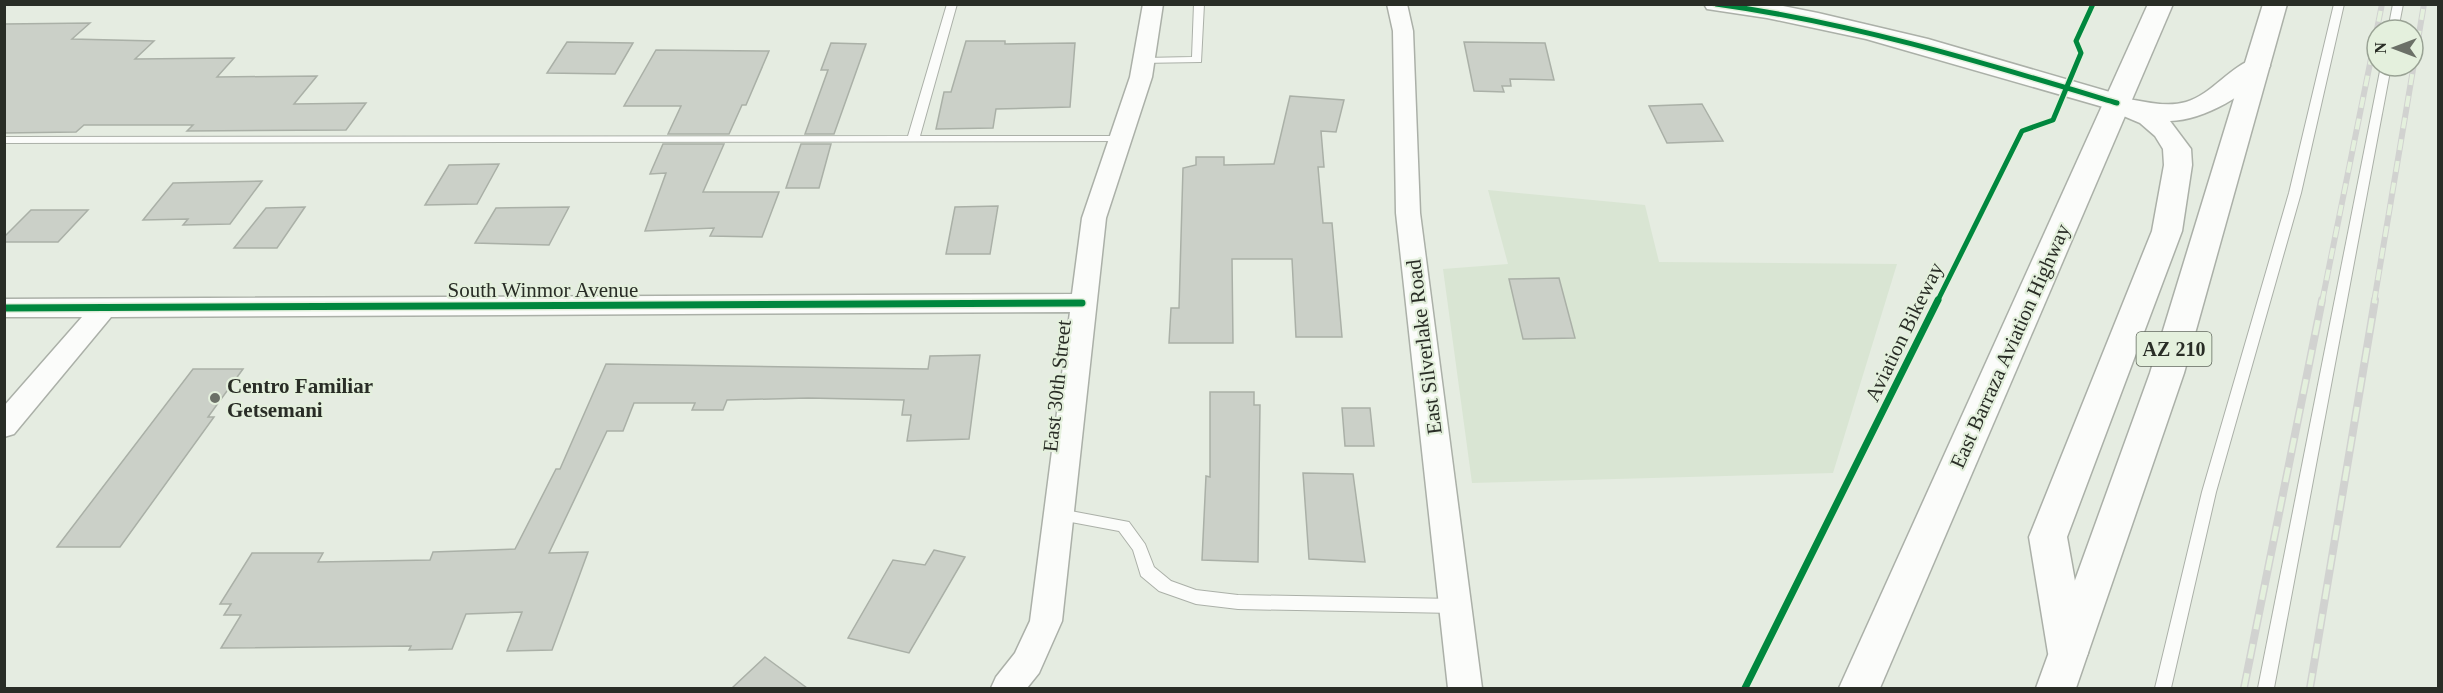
<svg xmlns="http://www.w3.org/2000/svg" width="2443" height="693" font-family="Georgia,serif">
	<rect width="100%" height="100%" fill="#e5ece1"/>
	<polygon fill="#d9e5d3" points="1488,190 1645,205 1659,262 1897,264 1833,473 1472,483 1443,269 1508,264"/>
	<g fill="#cbd0c8" stroke="#aab0a7" stroke-width="1.5">
		<polygon points="90,23 72,39 154,41 135,59 234,58 217,77 317,76 294,104 366,103 346,130 187,131 193,125 84,125 76,132 4,133 4,24"/>
		<polygon points="966,41 1005,41 1005,44 1075,43 1070,107 996,109 993,128 936,129 944,92 951,92"/>
		<polygon points="567,42 633,43 615,74 547,73"/>
		<polygon points="1464,42 1545,43 1554,80 1510,79 1511,86 1502,86 1504,92 1474,91"/>
		<polygon points="831,43 866,44 834,134 805,134 828,70 821,70"/>
		<polygon points="656,50 769,51 746,105 742,105 729,134 668,134 681,106 624,106"/>
		<polygon points="1290,96 1344,100 1336,132 1321,131 1324,167 1318,167 1323,223 1332,223 1342,337 1296,337 1292,259 1232,259 1233,343 1169,343 1171,308 1179,308 1183,168 1196,165 1196,157 1224,157 1224,165 1274,164"/>
		<polygon points="1702,104 1723,141 1667,143 1649,106"/>
		<polygon points="663,144 724,144 703,192 779,192 762,237 710,236 714,228 645,231 666,173 650,174"/>
		<polygon points="801,144 831,144 819,188 786,188"/>
		<polygon points="499,164 477,204 425,205 449,165"/>
		<polygon points="262,181 230,224 183,225 188,219 143,220 173,183"/>
		<polygon points="998,206 990,254 946,254 955,207"/>
		<polygon points="305,207 277,248 234,248 266,208"/>
		<polygon points="569,207 549,245 475,243 496,208"/>
		<polygon points="31,210 88,210 58,242 4,242 4,237"/>
		<polygon points="1559,278 1575,338 1523,339 1509,279"/>
		<polygon points="980,355 969,439 907,441 911,415 902,415 904,400 808,398 727,400 723,410 692,410 695,403 634,403 623,431 607,431 549,553 588,552 552,650 507,651 522,612 466,614 452,649 409,650 411,646 221,648 241,615 224,615 231,604 220,604 252,553 323,553 318,562 430,560 433,552 515,549 556,469 560,469 606,364 928,369 930,356"/>
		<polygon points="193,369 243,369 208,417 214,417 120,547 57,547"/>
		<polygon points="1210,392 1254,392 1254,405 1260,405 1258,562 1202,560 1206,476 1210,477"/>
		<polygon points="1342,408 1370,408 1374,446 1345,446"/>
		<polygon points="1303,473 1353,474 1365,562 1309,559"/>
		<polygon points="934,550 965,557 909,653 848,638 893,560 925,565"/>
		<polygon points="765,657 807,688 732,688"/>
	</g>
	<g fill="none" stroke-linecap="round" stroke-linejoin="round">
		<defs>
			<g id="service">
				<polygon points="947,4 957,4 920,136 1121,136 1127,139 1125,141 4,143 4,137 908,136"/>
				<polygon points="1194,4 1204,4 1201,62 1140,63 1140,59 1144,58 1192,57"/>
				<polygon points="2334,4 2344,4 2301,193 2216,492 2171,688 2155,688 2202,492 2289,193"/>
				<polygon points="2393,4 2403,4 2398,30 2388,30"/>
				<polygon points="2381,66 2391,66 2274,688 2258,688"/>
				<polygon points="1060,509 1129,522 1145,544 1154,567 1171,581 1196,590 1238,595 1455,599 1461,601 1463,606 1461,611 1455,613 1238,609 1196,604 1159,591 1141,576 1133,550 1119,531 1055,519 1052,515 1055,511"/>
			</g>
			<g id="minor">
				<polygon points="1143,4 1163,4 1152,77 1106,218 1062,621 1039,673 1027,688 991,688 996,677 1015,653 1030,621 1070,312 111,317 14,434 4,437 4,406 82,317 4,317 4,299 1072,294 1082,218 1130,77"/>
				<polygon points="1387,4 1407,4 1413,31 1420,213 1482,688 1448,688 1396,213 1393,31"/>
			</g>
			<polygon id="secondary" points="1704,4 1773,4 1818,13 1928,39 2127,97 2131,103 2127,109 2117,111 1866,39 1767,18 1707,9"/>
			<g id="primary">
				<polygon points="2148,4 2173,4 1880,688 1839,688"/>
				<polygon points="2263,4 2287,4 2184,373 2076,688 2036,688 2150,373"/>
			</g>
			<path id="trunk" d="M2257,58L2266,60L2270,66C2250,94 2204,120 2170,121L2191,149L2192,165L2182,231L2067,537L2088,653L2082,665L2068,671L2054,665L2048,653L2029,537L2152,231L2164,165L2163,149L2155,136L2140,123L2107,109L2103,103L2107,97C2119,94 2124,98 2134,100C2151,103 2169,107 2186,102C2213,94 2230,65 2257,58Z"/>
		</defs>
		<use href="#service" stroke="#abb0a8" stroke-width="2"/>
		<use href="#minor" stroke="#abb0a8" stroke-width="3"/>
		<use href="#secondary" stroke="#abb0a8" stroke-width="3"/>
		<use href="#primary" stroke="#abb0a8" stroke-width="3"/>
		<use href="#trunk" stroke="#abb0a8" stroke-width="3"/>
		<use href="#service" fill="#fbfcfa" fill-rule="evenodd"/>
		<use href="#minor" fill="#fbfcfa" fill-rule="evenodd"/>
		<use href="#secondary" fill="#fbfcfa" fill-rule="evenodd"/>
		<use href="#primary" fill="#fbfcfa" fill-rule="evenodd"/>
		<use href="#trunk" fill="#fbfcfa" fill-rule="evenodd"/>
		<defs>
			<g id="rail-far1">
				<polyline points="2322,302 2382,4"/>
				<polyline points="2374,302 2424,4"/>
			</g>
			<g id="rail">
				<polyline points="2244,688 2322,300"/>
				<polyline points="2310,688 2375,300"/>
			</g>
		</defs>
		<use href="#rail-far1" stroke="#d1d2d0" stroke-width="6"/>
		<use href="#rail" stroke="#d1d2d0" stroke-width="8"/>
		<use href="#rail-far1" stroke="#e4f0dd" stroke-width="4" stroke-dasharray="11" stroke-linecap="butt"/>
		<use href="#rail" stroke="#e4f0dd" stroke-width="5" stroke-dasharray="15" stroke-linecap="butt"/>
		<defs>
			<g id="cycleway-far1">
				<path d="M1716,4C1854,23 1984,63 2117,103"/>
				<polyline points="1937,302 2022,131 2053,120 2081,53 2076,41 2093,4"/>
			</g>
			<g id="cycleway">
				<polyline points="4,308 1082,303"/>
				<polyline points="1745,688 1938,300"/>
			</g>
		</defs>
		<use href="#cycleway-far1" stroke="#e4f0dd" stroke-width="8"/>
		<use href="#cycleway" stroke="#e4f0dd" stroke-width="10"/>
		<use href="#cycleway-far1" stroke="#00873e" stroke-width="5"/>
		<use href="#cycleway" stroke="#00873e" stroke-width="7"/>
	</g>
	<circle fill="#6b7067" stroke="#e4f0dd" stroke-width="2" cx="215" cy="398" r="6"/>
	<g text-anchor="middle" dominant-baseline="central" stroke-width="4.5" stroke-linejoin="round" paint-order="stroke">
		<rect fill="#e4f0dd" stroke="#61685d" stroke-width="1.5" x="2136.5" y="332" width="75" height="34" rx="4.5"/>
		<g font-size="20" font-weight="bold" fill="#292d26">
			<text x="2174" y="349">AZ 210</text>
		</g>
		<g font-size="21" fill="#292d26" stroke="#e4f0dd">
			<text x="543" y="290">South Winmor Avenue</text>
			<text transform="translate(1904 332) rotate(-64)">Aviation Bikeway</text>
			<text transform="translate(2010 346) rotate(-66)">East Barraza Aviation Highway</text>
			<text transform="translate(1424 347) rotate(-97)">East Silverlake Road</text>
			<text transform="translate(1057 386) rotate(-84)">East 30th Street</text>
		</g>
		<g font-size="21" font-weight="bold" fill="#292d26" stroke="#e4f0dd" text-anchor="start">
			<text x="227" y="386">Centro Familiar<tspan x="227" dy="24">Getsemani</tspan></text>
		</g>
	</g>
	<rect width="2443" height="693" fill="none" stroke="#292d26" stroke-width="12"/>
	<g transform="translate(2395 48) rotate(270)"><circle r="28" fill="#e4f0dd" stroke="#99a294" stroke-width="1.5"/>
	<path d="M0-4.5L10 22L0 15L-10 22Z" fill="#6b7067"/>
	<text y="-9" font-size="16" font-weight="bold" text-anchor="middle" fill="#292d26">N</text>
	</g>
</svg>
